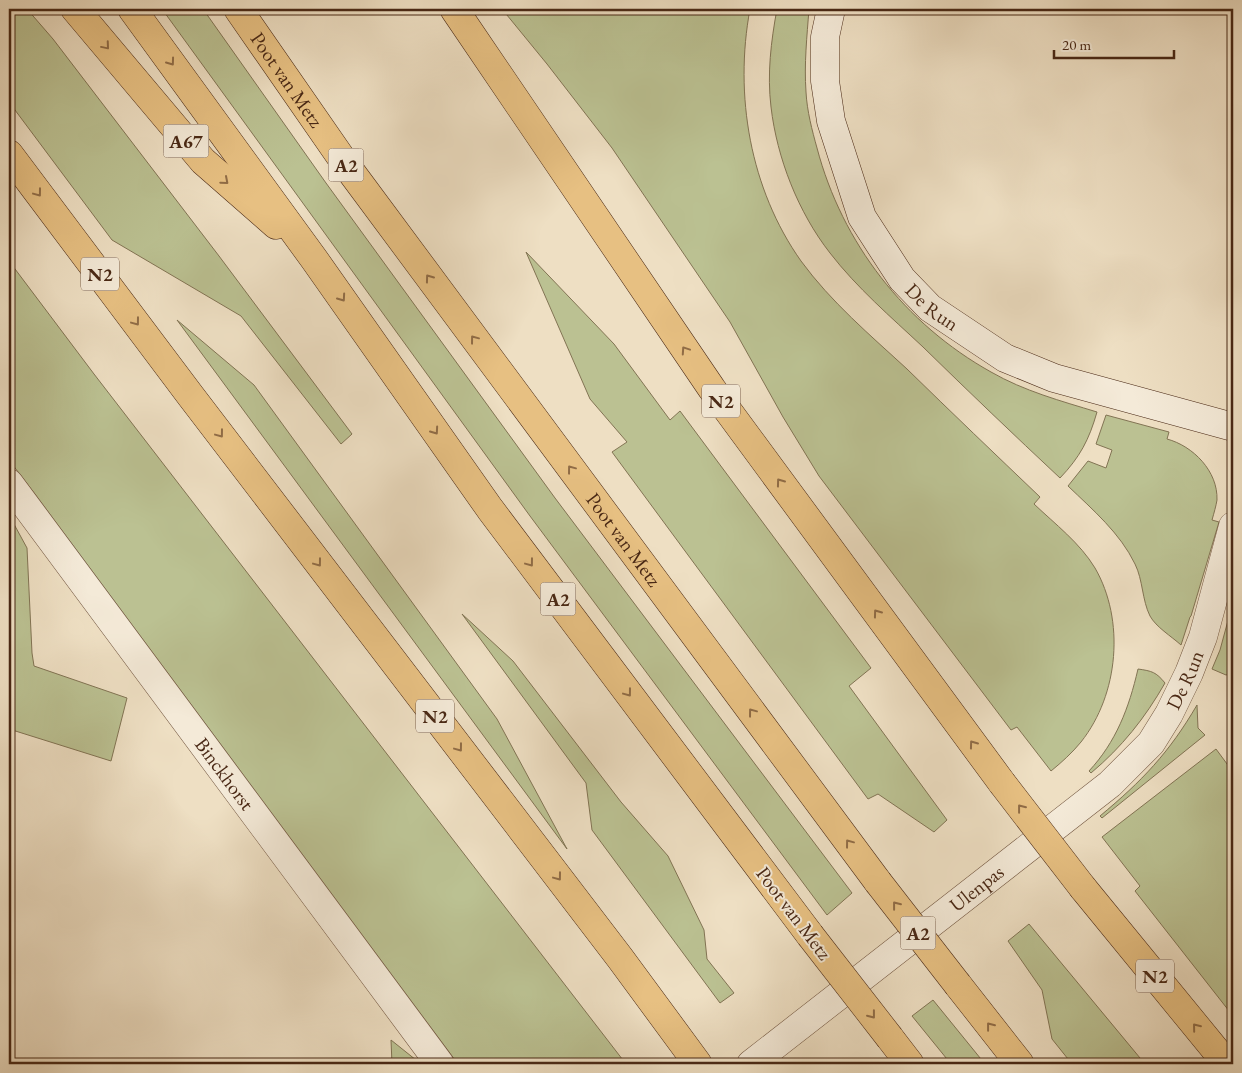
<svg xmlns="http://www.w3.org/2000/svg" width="1242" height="1073" font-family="'EB Garamond',serif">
	<rect width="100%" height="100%" fill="#eedfc3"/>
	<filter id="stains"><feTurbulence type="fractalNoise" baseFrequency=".004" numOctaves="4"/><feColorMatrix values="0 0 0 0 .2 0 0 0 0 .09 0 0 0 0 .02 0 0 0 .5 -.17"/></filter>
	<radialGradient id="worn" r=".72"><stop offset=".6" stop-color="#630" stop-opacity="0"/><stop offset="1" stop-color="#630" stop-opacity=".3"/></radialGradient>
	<g fill="#bbc192" stroke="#827454">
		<polygon points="9,9 27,9 53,39 219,256 352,434 341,444 241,316 112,240 9,102"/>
		<polygon points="162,9 203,9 326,183 555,498 852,893 827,915 530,516"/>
		<path d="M502,9H750C734,95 750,189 801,261C831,302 870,335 907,369C951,412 996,455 1040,497L1034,504C1055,524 1080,543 1095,568C1125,620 1119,694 1081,742C1072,753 1062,762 1051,771L1017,727L1011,730L819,476L783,417L730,322L612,148L547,64Z"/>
		<path d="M777,9H809C807,36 804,64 806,92C807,111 812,130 817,148C842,243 905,324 991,372C1024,391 1061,401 1097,412C1089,440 1080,457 1060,478C1014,435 968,391 923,347C891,317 857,288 830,253C798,212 777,158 771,107C767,74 771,41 777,9Z"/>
		<polygon points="526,252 614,344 670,420 680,411 871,668 849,686 947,820 934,832 878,794 868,799 612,452 627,442 590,399"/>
		<polygon points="9,261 94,374 626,1064 458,1064 35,494 9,460"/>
		<polygon points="177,320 254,385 497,719 567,849"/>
		<path d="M1106,415L1169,432L1167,439C1193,446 1218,471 1217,500C1216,506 1214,513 1212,520L1219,522L1191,616L1190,617L1181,645C1171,636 1156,627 1150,616C1142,600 1143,580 1135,564C1120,533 1093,510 1068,486L1088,461L1106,468L1112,450L1096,444Z"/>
		<polygon points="9,515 27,548 32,653 34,666 127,698 111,761 9,729"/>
		<polygon points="1233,602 1233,673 1226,675 1212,669 1220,650"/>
		<polygon points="462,614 513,661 621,802 668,856 704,930 707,959 734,993 720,1003 592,830 586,783"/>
		<path d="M1138,669C1152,671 1156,672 1165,683C1145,718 1122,747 1091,773L1089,771C1116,742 1129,708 1138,669Z"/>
		<path d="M1197,705L1198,728L1205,735L1102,818L1100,816C1142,781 1169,753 1197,705Z"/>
		<polygon points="1216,749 1233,772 1233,1016 1135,891 1140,886 1102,837"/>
		<polygon points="1029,924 1145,1064 1072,1064 1052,1039 1042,990 1008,941"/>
		<polygon points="933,1000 985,1064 951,1064 912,1016"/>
		<polygon points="391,1040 421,1064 392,1064"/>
	</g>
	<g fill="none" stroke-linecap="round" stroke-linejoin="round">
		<defs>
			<g id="street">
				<path id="s1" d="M9,483L440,1064"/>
				<path id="s2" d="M751,1064L1110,784L1151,743L1169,714L1189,673L1203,637L1233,526"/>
			</g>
			<g id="secondary">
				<path id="s3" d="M831,9L825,37V81L831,121L862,217L902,279L930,308L1005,358L1054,378L1233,427"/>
			</g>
			<g id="highway">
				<polyline points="75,9 203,161 276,225"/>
				<polyline points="132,9 314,259 490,509 810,935"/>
				<path id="s4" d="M238,9L349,169L878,882"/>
				<polyline points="454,9 712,389 1002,783"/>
				<polyline points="9,154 190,395 620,958 698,1064"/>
				<polyline points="1083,888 1227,1064"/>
				<polyline points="958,985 1020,1064"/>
				<polyline points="890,1038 910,1064"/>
			</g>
		</defs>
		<use href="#street" stroke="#725640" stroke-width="29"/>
		<use href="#secondary" stroke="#492815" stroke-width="29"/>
		<use href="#highway" stroke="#492815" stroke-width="29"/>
		<use href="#street" stroke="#f4ead8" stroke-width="28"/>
		<use href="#secondary" stroke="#f4ead8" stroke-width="28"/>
		<use href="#highway" stroke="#e7c082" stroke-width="28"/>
		<defs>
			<g id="highway-bridge">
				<polyline points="1002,783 1083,888"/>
				<polyline points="878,882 958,985"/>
				<polyline points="810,935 890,1038"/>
			</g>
		</defs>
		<use href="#highway-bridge" stroke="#492815" stroke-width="29" stroke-linecap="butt"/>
		<use href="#highway-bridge" stroke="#e7c082" stroke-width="28"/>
	</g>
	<defs><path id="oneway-chevron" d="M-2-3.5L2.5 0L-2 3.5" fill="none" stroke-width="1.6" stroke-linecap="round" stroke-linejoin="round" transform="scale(1.25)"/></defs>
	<g stroke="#906c46">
		<use href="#oneway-chevron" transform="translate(106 46) rotate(50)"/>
		<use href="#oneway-chevron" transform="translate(171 62) rotate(54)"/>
		<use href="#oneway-chevron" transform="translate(225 181) rotate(41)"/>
		<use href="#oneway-chevron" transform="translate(38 193) rotate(53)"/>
		<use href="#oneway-chevron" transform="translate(429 278) rotate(-126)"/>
		<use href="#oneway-chevron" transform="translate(342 298) rotate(55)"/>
		<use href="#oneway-chevron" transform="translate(136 322) rotate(53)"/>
		<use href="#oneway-chevron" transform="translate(474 339) rotate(-127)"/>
		<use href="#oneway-chevron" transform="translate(685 350) rotate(-124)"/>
		<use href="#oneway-chevron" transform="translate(435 431) rotate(55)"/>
		<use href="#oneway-chevron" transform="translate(220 434) rotate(53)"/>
		<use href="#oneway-chevron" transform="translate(571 469) rotate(-127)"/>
		<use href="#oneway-chevron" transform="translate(780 482) rotate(-126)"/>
		<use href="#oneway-chevron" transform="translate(318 563) rotate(53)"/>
		<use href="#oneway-chevron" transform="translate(530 563) rotate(53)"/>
		<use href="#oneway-chevron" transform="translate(877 613) rotate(-126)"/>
		<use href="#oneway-chevron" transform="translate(628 693) rotate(53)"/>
		<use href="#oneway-chevron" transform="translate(752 712) rotate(-127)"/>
		<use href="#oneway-chevron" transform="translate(973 744) rotate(-126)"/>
		<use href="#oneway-chevron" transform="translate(459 748) rotate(53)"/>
		<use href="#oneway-chevron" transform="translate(1021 808) rotate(-128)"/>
		<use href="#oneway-chevron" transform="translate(849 843) rotate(-127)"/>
		<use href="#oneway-chevron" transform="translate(558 877) rotate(53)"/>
		<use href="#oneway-chevron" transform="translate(896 905) rotate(-128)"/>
		<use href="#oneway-chevron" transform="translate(872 1015) rotate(52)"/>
		<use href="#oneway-chevron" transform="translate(990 1026) rotate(-128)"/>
		<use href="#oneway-chevron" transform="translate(1196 1027) rotate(-129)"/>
	</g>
	<g text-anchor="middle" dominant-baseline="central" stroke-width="4" stroke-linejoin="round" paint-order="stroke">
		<g fill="#f4ead8" stroke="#7c6250" stroke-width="1">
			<rect x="163.5" y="124.5" width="45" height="33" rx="4"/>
			<rect x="328.5" y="148.5" width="35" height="33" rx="4"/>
			<rect x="81" y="257.5" width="38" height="33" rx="4"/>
			<rect x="702" y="384.5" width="38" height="33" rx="4"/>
			<rect x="540.5" y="582.5" width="35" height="33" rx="4"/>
			<rect x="416" y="699.5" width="38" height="33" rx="4"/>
			<rect x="900.5" y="916.5" width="35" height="33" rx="4"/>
			<rect x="1136" y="959.5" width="38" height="33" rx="4"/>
		</g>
		<g font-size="19" font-weight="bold" fill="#492815">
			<text x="186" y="141">A67</text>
			<text x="346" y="165">A2</text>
			<text x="100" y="274">N2</text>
			<text x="721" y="401">N2</text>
			<text x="558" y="599">A2</text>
			<text x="435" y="716">N2</text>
			<text x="918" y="933">A2</text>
			<text x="1155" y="976">N2</text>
		</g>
		<g font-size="20" fill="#492815" stroke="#f4ead8">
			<text stroke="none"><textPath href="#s4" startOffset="86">Poot van Metz</textPath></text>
			<text stroke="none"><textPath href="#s3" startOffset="329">De Run</textPath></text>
			<text stroke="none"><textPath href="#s4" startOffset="656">Poot van Metz</textPath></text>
			<text stroke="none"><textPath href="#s2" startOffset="585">De Run</textPath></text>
			<text stroke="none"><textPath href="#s1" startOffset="362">Binckhorst</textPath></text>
			<text stroke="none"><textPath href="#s2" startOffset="286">Ulenpas</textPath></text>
			<text transform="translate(794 913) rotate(53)">Poot van Metz</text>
		</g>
	</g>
	<rect width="1242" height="1073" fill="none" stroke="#eedfc3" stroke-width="30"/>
	<rect x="10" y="10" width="1222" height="1053" fill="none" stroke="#492815" stroke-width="2.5"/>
	<rect x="15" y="15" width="1212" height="1043" fill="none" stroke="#492815"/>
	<path d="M1054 50v8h120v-8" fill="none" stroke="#492815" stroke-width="2.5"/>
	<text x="1062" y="50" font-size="15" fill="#492815" stroke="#f4ead8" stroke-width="4" paint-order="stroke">20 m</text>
	<rect width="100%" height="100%" filter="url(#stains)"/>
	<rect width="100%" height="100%" fill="url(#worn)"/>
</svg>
